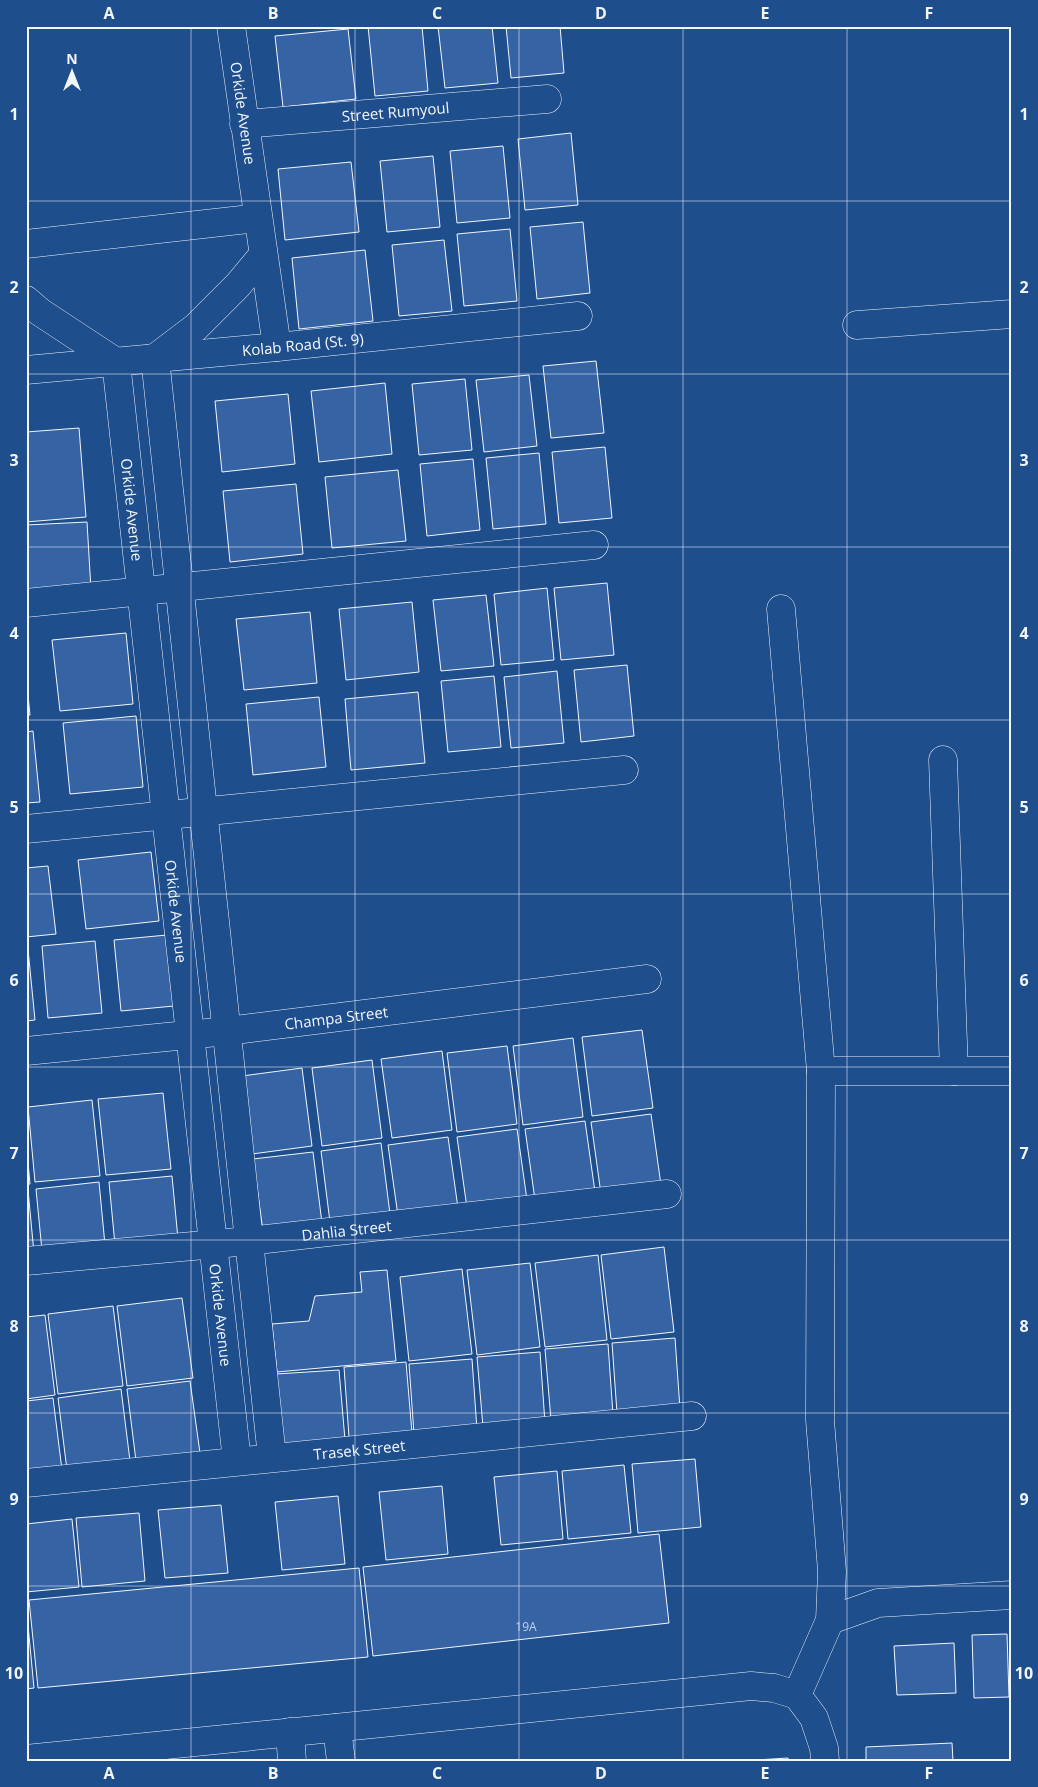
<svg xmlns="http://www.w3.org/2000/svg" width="1038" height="1787" font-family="'Open Sans',sans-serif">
	<rect width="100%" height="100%" fill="#1f4e8c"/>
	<g fill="#3563a3" stroke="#f2f6ff">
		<polygon points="368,26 422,26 428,91 375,96"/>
		<polygon points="438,26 492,26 498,83 445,88"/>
		<polygon points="506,26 560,26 564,73 511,78"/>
		<polygon points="348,29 356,99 283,107 275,36"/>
		<polygon points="571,133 578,205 525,210 518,139"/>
		<polygon points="503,146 510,218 457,223 450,151"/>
		<polygon points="433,156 440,227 387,232 380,161"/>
		<polygon points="351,162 359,232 285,240 278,169"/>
		<polygon points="583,222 590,293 537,299 530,227"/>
		<polygon points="510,229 517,301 464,306 457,234"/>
		<polygon points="444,240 452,311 399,316 392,245"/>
		<polygon points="365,250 373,321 299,329 292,258"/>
		<polygon points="596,361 604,433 551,438 543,366"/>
		<polygon points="529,375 537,446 484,452 476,380"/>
		<polygon points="465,379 472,450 419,455 412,384"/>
		<polygon points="385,383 392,454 319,462 311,391"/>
		<polygon points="288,394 295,464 222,472 215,401"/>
		<polygon points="79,428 86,517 26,522 26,432"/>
		<polygon points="605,447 612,518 559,523 552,452"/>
		<polygon points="539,453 546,524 493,529 486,458"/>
		<polygon points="473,459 480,530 427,536 420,464"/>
		<polygon points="398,470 406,541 332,548 325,477"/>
		<polygon points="296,484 303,554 230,562 223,491"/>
		<polygon points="87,522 91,590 26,594 26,525"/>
		<polygon points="607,583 614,655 561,660 554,588"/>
		<polygon points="547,588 554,660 501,665 494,594"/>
		<polygon points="486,595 494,666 441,671 433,600"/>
		<polygon points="412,602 419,672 346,680 339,609"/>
		<polygon points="310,612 317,683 244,690 236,619"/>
		<polygon points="126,633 133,704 60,711 52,640"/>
		<polygon points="627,665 634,736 581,742 574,670"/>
		<polygon points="557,671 564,743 511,748 504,677"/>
		<polygon points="26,675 30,715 26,716"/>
		<polygon points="494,676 501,747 448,752 441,681"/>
		<polygon points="418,692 425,763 351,770 345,699"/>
		<polygon points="319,697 326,767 253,775 246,704"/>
		<polygon points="136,716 143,787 70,794 63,723"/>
		<polygon points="33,731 40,802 26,803 26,732"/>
		<polygon points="151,852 159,921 86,929 78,860"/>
		<polygon points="48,866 56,934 26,937 26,868"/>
		<polygon points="167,935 174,1006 121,1011 114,940"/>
		<polygon points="95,941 102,1013 48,1018 42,946"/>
		<polygon points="26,949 28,949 35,1020 26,1021"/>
		<polygon points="642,1030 653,1108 592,1116 582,1037"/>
		<polygon points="573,1038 583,1117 523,1125 513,1046"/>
		<polygon points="507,1046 517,1124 457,1132 447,1053"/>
		<polygon points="442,1051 452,1130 392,1138 381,1059"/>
		<polygon points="372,1060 382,1138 322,1146 312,1068"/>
		<polygon points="302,1068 312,1146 252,1154 242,1076"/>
		<polygon points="163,1093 171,1169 106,1175 98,1099"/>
		<polygon points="92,1100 100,1176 35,1182 28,1107"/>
		<polygon points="651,1114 661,1185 601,1194 591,1122"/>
		<polygon points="585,1121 595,1192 535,1200 525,1129"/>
		<polygon points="517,1129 527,1200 467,1208 457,1137"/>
		<polygon points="448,1137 458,1208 398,1216 388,1145"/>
		<polygon points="26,1141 30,1184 26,1185"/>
		<polygon points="381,1143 390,1214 330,1222 321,1151"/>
		<polygon points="313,1152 322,1223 263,1231 253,1159"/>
		<polygon points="172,1176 178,1239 115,1245 109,1182"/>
		<polygon points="99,1182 105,1245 42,1251 36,1189"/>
		<polygon points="28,1190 34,1253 26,1253 26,1191"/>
		<polygon points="664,1247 674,1332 611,1339 601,1255"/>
		<polygon points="598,1255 607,1340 545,1347 535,1263"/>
		<polygon points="530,1263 540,1347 477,1355 467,1270"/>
		<polygon points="462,1269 472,1354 409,1361 400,1277"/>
		<polygon points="387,1270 396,1361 277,1372 272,1324 309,1321 315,1296 362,1292 360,1272"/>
		<polygon points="182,1298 193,1378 127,1386 117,1306"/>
		<polygon points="113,1306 123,1386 58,1394 48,1314"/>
		<polygon points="45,1315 55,1395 26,1399 26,1317"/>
		<polygon points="675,1338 680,1409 617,1413 612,1343"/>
		<polygon points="608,1344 613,1415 551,1420 545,1349"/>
		<polygon points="540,1352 545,1423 483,1427 477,1357"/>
		<polygon points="472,1359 477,1430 414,1434 409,1364"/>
		<polygon points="406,1362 412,1433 349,1437 344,1367"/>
		<polygon points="339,1370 345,1440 282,1445 276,1374"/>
		<polygon points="190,1381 200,1453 136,1461 127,1389"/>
		<polygon points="121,1389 130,1461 67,1470 58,1398"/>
		<polygon points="53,1398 62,1470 26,1474 26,1401"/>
		<polygon points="695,1459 701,1527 638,1533 632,1464"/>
		<polygon points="624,1465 631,1533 568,1539 562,1471"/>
		<polygon points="557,1471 563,1539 501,1545 494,1477"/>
		<polygon points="442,1486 448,1554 386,1560 379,1492"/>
		<polygon points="338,1496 345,1564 282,1570 275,1502"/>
		<polygon points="221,1505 228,1573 165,1578 158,1510"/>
		<polygon points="139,1513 145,1581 82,1587 76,1518"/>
		<polygon points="72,1519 79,1587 26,1592 26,1524"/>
		<polygon points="659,1534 669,1623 373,1656 363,1567"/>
		<polygon points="359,1568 368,1657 38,1688 29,1600"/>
		<polygon points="26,1604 34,1688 26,1689"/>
		<polygon points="1007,1634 1009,1697 974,1698 972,1635"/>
		<polygon points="1010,1639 1012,1639 1012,1681"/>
		<polygon points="954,1643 956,1693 897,1695 894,1646"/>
		<polygon points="1010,1713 1012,1713 1012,1749"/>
		<polygon points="952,1743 953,1761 866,1761 866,1747"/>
		<polygon points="788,1758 789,1761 740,1761"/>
	</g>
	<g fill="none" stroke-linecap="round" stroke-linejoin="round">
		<defs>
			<g id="minor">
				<path id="s1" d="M231,26L277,347"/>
				<path id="s2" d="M244,124L547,99"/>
				<polyline points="26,244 258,218"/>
				<polyline points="263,255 238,285 196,327 155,358 272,1457"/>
				<path id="s3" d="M26,300L40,312L116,362L237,1461"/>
				<polyline points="857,325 1012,314"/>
				<path id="s4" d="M26,370L277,347L578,316"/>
				<polyline points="26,603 594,545"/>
				<polyline points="781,609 821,1071 820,1420 832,1571 830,1620 797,1695"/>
				<polyline points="943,760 954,1071"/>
				<polyline points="26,829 624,770"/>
				<path id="s5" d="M26,1051L227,1031L647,979"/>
				<polyline points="821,1071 1012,1071"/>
				<path id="s6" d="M26,1261L249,1241L667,1194"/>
				<path id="s7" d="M26,1483L692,1416"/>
				<polyline points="830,1620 878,1603 1012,1595"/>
				<polyline points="337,1728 341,1761"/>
				<polyline points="290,1732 292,1761"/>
				<polyline points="26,1759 751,1686 774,1688 797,1695 814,1718 824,1748 825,1761"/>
			</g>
		</defs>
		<use href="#minor" stroke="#f2f6ff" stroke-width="29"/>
		<use href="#minor" stroke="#1f4e8c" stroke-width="28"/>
	</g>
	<path fill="none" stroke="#f2f6ff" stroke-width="1" stroke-opacity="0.55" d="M191,26V1761M355,26V1761M519,26V1761M683,26V1761M847,26V1761M26,201H1012M26,374H1012M26,547H1012M26,720H1012M26,894H1012M26,1067H1012M26,1240H1012M26,1413H1012M26,1586H1012"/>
	<g text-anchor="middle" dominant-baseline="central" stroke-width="4" stroke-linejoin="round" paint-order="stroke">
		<g font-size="12" fill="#c3d1e8">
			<text x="526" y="1626">19A</text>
		</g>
		<g font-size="15" fill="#f2f6ff" stroke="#1f4e8c">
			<text stroke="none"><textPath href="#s2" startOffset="152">Street Rumyoul</textPath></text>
			<text stroke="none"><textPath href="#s1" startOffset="88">Orkide Avenue</textPath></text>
			<text stroke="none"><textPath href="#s4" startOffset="278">Kolab Road (St. 9)</textPath></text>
			<text stroke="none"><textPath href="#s3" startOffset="258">Orkide Avenue</textPath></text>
			<text stroke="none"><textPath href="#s3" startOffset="662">Orkide Avenue</textPath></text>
			<text stroke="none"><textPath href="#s5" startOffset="312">Champa Street</textPath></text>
			<text stroke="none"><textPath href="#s6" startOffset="322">Dahlia Street</textPath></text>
			<text stroke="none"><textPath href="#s3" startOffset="1068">Orkide Avenue</textPath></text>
			<text stroke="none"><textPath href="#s7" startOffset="335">Trasek Street</textPath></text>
		</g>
	</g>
	<rect width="1038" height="1787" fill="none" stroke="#1f4e8c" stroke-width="55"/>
	<g transform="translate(72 72)" stroke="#1f4e8c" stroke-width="4" paint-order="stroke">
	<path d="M0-4L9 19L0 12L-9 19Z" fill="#f2f6ff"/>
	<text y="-8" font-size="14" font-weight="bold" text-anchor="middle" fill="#f2f6ff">N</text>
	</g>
	<rect x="28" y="28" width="982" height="1732" fill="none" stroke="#f2f6ff" stroke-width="2"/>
	<g font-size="16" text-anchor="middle" font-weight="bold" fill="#f2f6ff">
		<text x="109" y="19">A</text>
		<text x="273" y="19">B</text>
		<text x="437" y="19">C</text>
		<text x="601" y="19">D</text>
		<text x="765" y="19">E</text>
		<text x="929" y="19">F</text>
		<text x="14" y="120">1</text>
		<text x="1024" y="120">1</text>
		<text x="14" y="293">2</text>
		<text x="1024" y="293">2</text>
		<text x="14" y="466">3</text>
		<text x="1024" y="466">3</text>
		<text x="14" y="639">4</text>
		<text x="1024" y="639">4</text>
		<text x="14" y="813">5</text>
		<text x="1024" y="813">5</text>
		<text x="14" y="986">6</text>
		<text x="1024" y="986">6</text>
		<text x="14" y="1159">7</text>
		<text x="1024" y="1159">7</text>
		<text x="14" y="1332">8</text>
		<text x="1024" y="1332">8</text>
		<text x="14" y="1505">9</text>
		<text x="1024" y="1505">9</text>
		<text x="14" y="1679">10</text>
		<text x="1024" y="1679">10</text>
		<text x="109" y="1779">A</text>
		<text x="273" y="1779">B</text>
		<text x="437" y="1779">C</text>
		<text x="601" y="1779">D</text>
		<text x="765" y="1779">E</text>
		<text x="929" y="1779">F</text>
	</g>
</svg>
